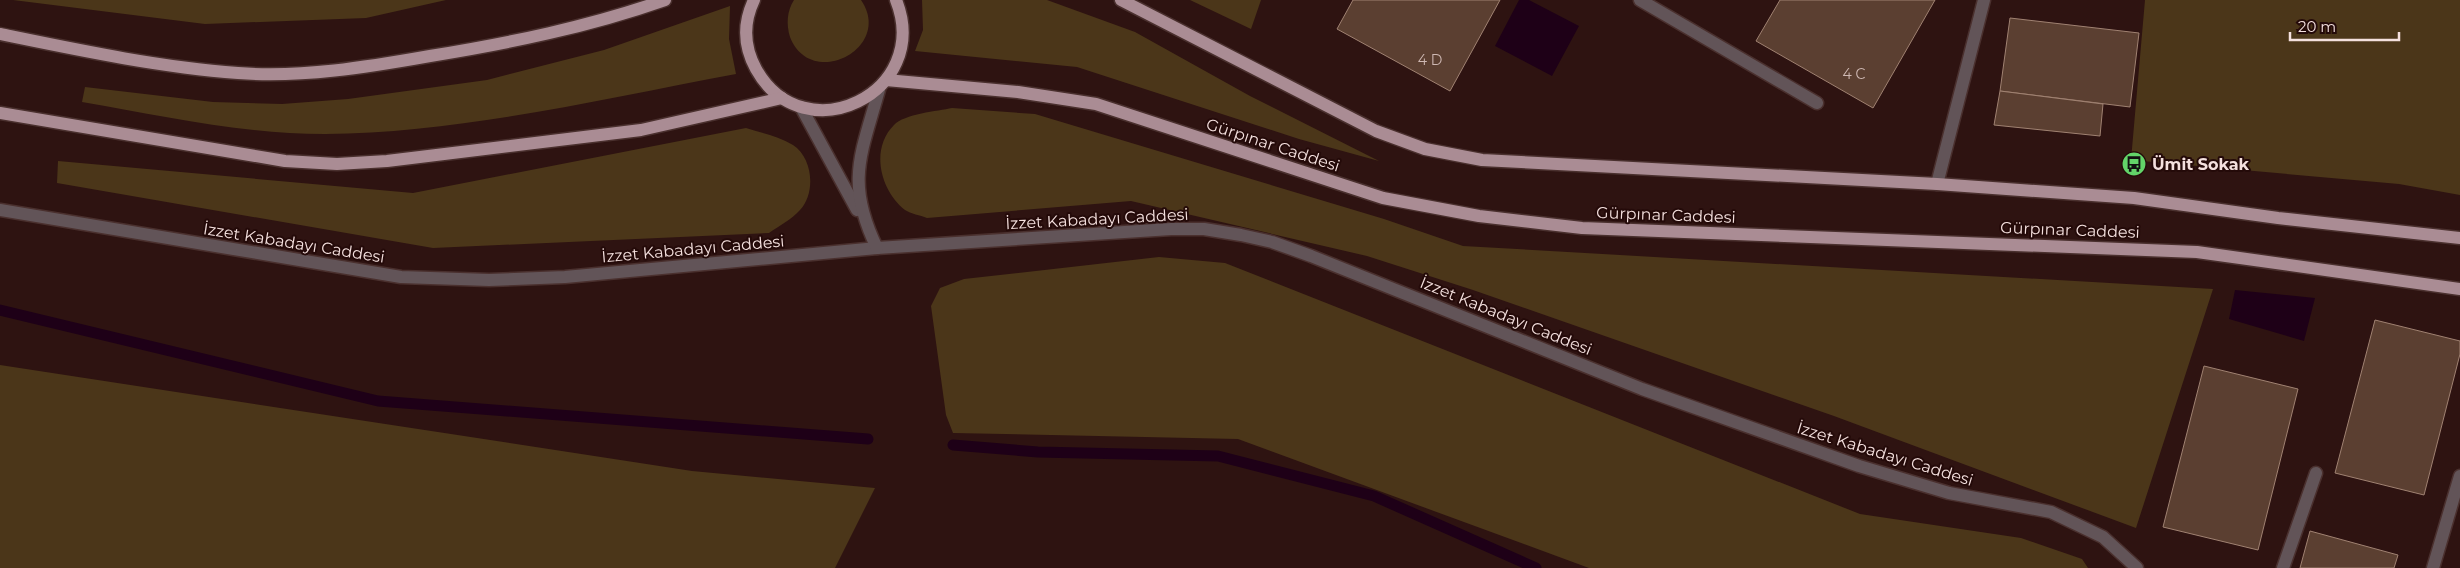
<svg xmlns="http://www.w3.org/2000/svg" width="2460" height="568" font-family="Montserrat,sans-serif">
	<rect width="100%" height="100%" fill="#2e1311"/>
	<g fill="#4b3619">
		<polygon points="13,0 446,0 366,18 205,24"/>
		<path d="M794,0H861C894,48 811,91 790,37C786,24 787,11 794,0Z"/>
		<polygon points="922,0 1047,0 1135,32 1250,96 1379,161 1299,139 1077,67 915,51 923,30"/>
		<polygon points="1190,0 1261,0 1251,29"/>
		<polygon points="2145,0 2460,0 2460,195 2399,184 2131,160"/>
		<path d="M730,6L729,39L736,74C602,99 461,133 325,134C243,134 162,116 82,102L85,87L213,102L282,104L348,99L487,80L604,50Z"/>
		<path d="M952,108L1035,114L1384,219L1463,246L2213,289L2136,528L1834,416L1473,290L1367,256L1131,201L927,218C920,215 911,214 905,210C880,190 870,149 894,125C904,114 938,111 952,108Z"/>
		<path d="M746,128C762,133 778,136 793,145C813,158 816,193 800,210C792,219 779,226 769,233L433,248L57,183L58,161L413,193Z"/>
		<polygon points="1159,257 1225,263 1860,514 2021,538 2082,559 2088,568 1589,568 1238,439 953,433 946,415 931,306 940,288 964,279"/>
		<polygon points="0,365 692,471 875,488 835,568 0,568"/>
	</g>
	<g fill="#1e0017">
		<polygon points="1519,0 1529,0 1579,26 1552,76 1495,46"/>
		<polygon points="2235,290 2315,298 2304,341 2229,319"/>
	</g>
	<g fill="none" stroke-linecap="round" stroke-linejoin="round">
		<g stroke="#1e0017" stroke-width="11">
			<polyline points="0,310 378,401 868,439"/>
			<polyline points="953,445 1038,452 1218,456 1374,496 1536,568"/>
		</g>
	</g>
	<g fill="#5b3f31" stroke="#a08272">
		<polygon points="1353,0 1500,0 1450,91 1337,29"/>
		<polygon points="1780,0 1935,0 1873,108 1756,41"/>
		<polygon points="2010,18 2139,33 2130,107 2000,91"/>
		<polygon points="2000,91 2103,104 2100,136 1994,125"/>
		<polygon points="2375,320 2460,341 2460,354 2424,495 2335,473"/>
		<polygon points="2204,366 2298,389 2258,550 2163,527"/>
		<polygon points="2310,531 2398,555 2394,568 2300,568"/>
	</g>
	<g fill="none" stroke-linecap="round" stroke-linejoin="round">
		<defs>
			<g id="minor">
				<polyline points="1640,0 1817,103"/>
				<polyline points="801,107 857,210"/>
				<polyline points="1937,184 1984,0"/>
				<polyline points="0,210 401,277 489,280 565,277 877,248 1171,229 1204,229 1241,235 1272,242 1311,256 1642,389 1859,466 1949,493 2051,512 2103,537 2137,568"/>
				<path d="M877,248C845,182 861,155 879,90"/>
				<polyline points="2283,568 2316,473"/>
				<polyline points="2433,568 2460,476"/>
			</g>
			<g id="major">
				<path d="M754,0C743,23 744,47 756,69C804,155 933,93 896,0"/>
				<polyline points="1121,0 1376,131 1425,149 1482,160 1937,184 2134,198 2278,218 2460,238"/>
				<path d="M0,34C78,50 158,67 238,73C301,78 368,67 430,56C510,43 588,27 665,0"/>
				<polyline points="886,80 1018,92 1096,104 1383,198 1479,216 1582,228 2197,252 2460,289"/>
				<polyline points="0,113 285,161 337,164 387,161 641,130 782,98"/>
			</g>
		</defs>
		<use href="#minor" stroke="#4a302e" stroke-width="15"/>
		<use href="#major" stroke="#4a302e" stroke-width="15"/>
		<use href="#minor" stroke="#625458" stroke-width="12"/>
		<use href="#major" stroke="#aa8c94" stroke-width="12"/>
	</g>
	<defs>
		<symbol id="bus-disc" viewBox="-11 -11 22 22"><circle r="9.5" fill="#63d469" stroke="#240a09"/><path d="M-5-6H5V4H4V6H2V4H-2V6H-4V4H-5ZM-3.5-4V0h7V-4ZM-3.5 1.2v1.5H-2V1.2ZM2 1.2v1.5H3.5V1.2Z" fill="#111"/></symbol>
	</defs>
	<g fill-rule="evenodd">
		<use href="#bus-disc" x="2120" y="150" width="28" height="28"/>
	</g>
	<g text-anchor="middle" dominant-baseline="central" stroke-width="4" stroke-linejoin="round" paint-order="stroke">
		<g font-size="14" fill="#ceb8b3">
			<text x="1430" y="60">4 D</text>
			<text x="1854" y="74">4 C</text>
		</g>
		<g font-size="16" fill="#f4e0de" stroke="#240a09">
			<text transform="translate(1273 145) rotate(18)">Gürpınar Caddesi</text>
			<text transform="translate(1666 215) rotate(2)">Gürpınar Caddesi</text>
			<text transform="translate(1097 219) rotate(-3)">İzzet Kabadayı Caddesi</text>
			<text transform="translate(2070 230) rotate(2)">Gürpınar Caddesi</text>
			<text transform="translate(294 243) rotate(9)">İzzet Kabadayı Caddesi</text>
			<text transform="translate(693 249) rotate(-5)">İzzet Kabadayı Caddesi</text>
			<text transform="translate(1506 316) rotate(22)">İzzet Kabadayı Caddesi</text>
			<text transform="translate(1885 454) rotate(17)">İzzet Kabadayı Caddesi</text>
		</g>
		<g font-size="16" font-weight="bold" fill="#f4e0de" stroke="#240a09" text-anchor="start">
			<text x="2152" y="164">Ümit Sokak</text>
		</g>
	</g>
	<path d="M2290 32v8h109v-8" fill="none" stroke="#f4e0de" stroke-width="2.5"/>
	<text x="2298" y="32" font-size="15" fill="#f4e0de" stroke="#240a09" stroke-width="4" paint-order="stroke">20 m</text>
</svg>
